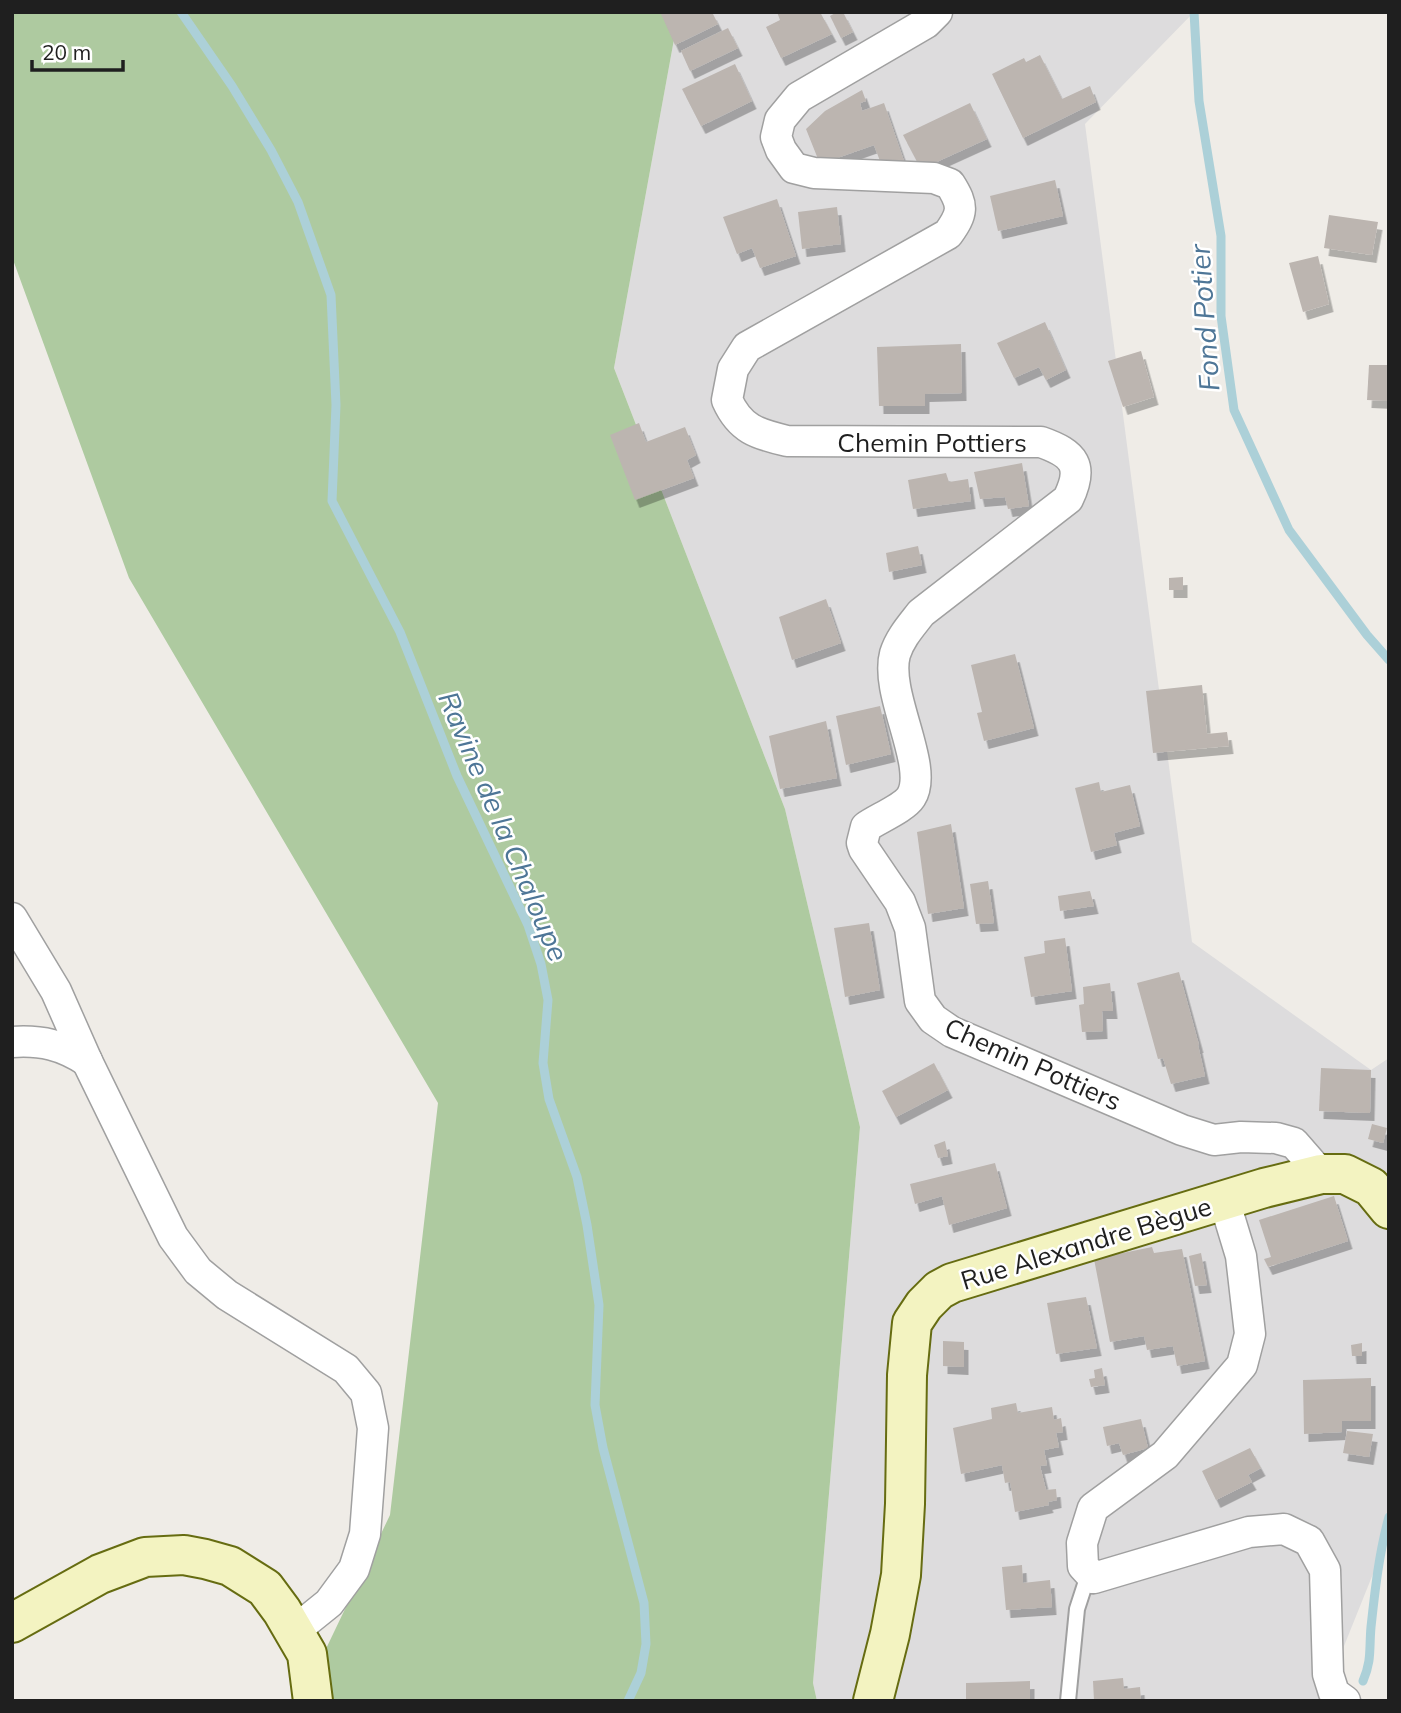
<svg xmlns="http://www.w3.org/2000/svg" width="1401" height="1713" font-family="Mulish,sans-serif">
	<defs>
		<filter id="shadow"><feDropShadow dx="4.5" dy="8" stdDeviation="0" flood-color="#0004"/></filter>
	</defs>
	<rect width="100%" height="100%" fill="#efece7"/>
	<polygon fill="#dddcdd" points="679,12 1194,12 1085,124 1192,942 1371,1070 1389,1058 1389,1534 1338,1661 1345,1701 817,1701 813,1683 860,1127 785,809 614,368"/>
	<polygon fill="#aecaa0" points="12,12 679,12 614,368 785,809 860,1127 813,1683 817,1701 301,1701 390,1515 438,1103 129,578 12,257"/>
	<g fill="none" stroke-linecap="round" stroke-linejoin="round">
		<g stroke="#acd0d8" stroke-width="9">
			<polyline points="181,12 232,86 271,150 298,202 331,295 336,405 332,501 400,632 457,776 528,925 541,964 548,1000 543,1063 549,1099 577,1177 587,1225 599,1305 595,1405 603,1448 644,1603 646,1644 641,1673 628,1701"/>
			<polyline points="1194,12 1199,101 1221,236 1221,316 1234,410 1289,530 1367,635 1389,660"/>
			<path d="M1363,1681C1372,1660 1369,1649 1371,1627C1375,1590 1379,1553 1389,1517"/>
		</g>
	</g>
	<g fill="#bcb5b0" filter="url(#shadow)">
		<polygon points="665,12 712,12 718,24 675,45 661,14"/>
		<polygon points="777,12 820,12 832,34 781,58 766,27 780,20"/>
		<polygon points="837,12 843,12 853,32 841,38 830,16"/>
		<polygon points="728,28 738,48 690,71 681,51"/>
		<polygon points="1040,55 1062,99 1090,86 1096,102 1023,138 992,74 1024,58 1026,62"/>
		<polygon points="735,64 752,101 701,126 682,89"/>
		<polygon points="862,90 866,101 860,103 862,111 884,103 904,161 883,169 874,145 820,164 806,129 825,111"/>
		<polygon points="970,103 987,139 921,169 903,135"/>
		<polygon points="1055,180 1063,216 998,231 990,196"/>
		<polygon points="777,199 796,256 760,268 752,248 737,254 723,217"/>
		<polygon points="837,207 841,244 802,249 798,212"/>
		<polygon points="1329,215 1378,222 1372,255 1324,248"/>
		<polygon points="1318,256 1329,304 1303,312 1289,263"/>
		<polygon points="1045,322 1066,370 1046,380 1039,367 1014,378 997,343"/>
		<polygon points="961,344 962,393 925,394 925,406 879,406 877,347"/>
		<polygon points="1141,351 1154,397 1123,407 1108,361"/>
		<polygon points="1369,365 1389,365 1389,401 1367,400"/>
		<polygon points="639,423 646,442 685,427 696,455 687,460 694,478 635,500 610,435"/>
		<polygon points="1022,463 1029,506 1008,509 1005,497 980,499 974,472"/>
		<polygon points="946,473 949,482 968,479 971,501 913,509 908,480"/>
		<polygon points="918,546 922,565 889,572 886,553"/>
		<polygon points="1183,577 1183,590 1169,590 1169,578"/>
		<polygon points="826,599 841,643 792,660 779,617"/>
		<polygon points="1015,654 1034,728 984,741 977,713 982,712 971,665"/>
		<polygon points="1202,685 1207,734 1227,732 1229,746 1153,753 1146,691"/>
		<polygon points="880,706 891,754 846,765 836,716"/>
		<polygon points="826,721 837,778 780,789 769,736"/>
		<polygon points="1099,782 1101,792 1130,785 1140,826 1114,833 1117,845 1091,852 1075,788"/>
		<polygon points="951,824 964,908 928,914 917,832"/>
		<polygon points="988,881 994,923 976,924 970,884"/>
		<polygon points="1090,891 1094,906 1060,911 1058,896"/>
		<polygon points="869,923 880,990 845,997 834,928"/>
		<polygon points="1065,938 1072,991 1031,997 1024,957 1045,953 1044,941"/>
		<polygon points="1179,972 1199,1045 1198,1045 1205,1076 1171,1084 1163,1058 1158,1059 1137,983"/>
		<polygon points="1110,983 1113,1011 1102,1011 1103,1031 1082,1032 1079,1005 1084,1004 1083,987"/>
		<polygon points="934,1063 948,1090 896,1117 882,1091"/>
		<polygon points="1321,1068 1371,1070 1370,1113 1319,1111"/>
		<polygon points="1372,1124 1387,1128 1383,1143 1368,1139"/>
		<polygon points="945,1141 948,1156 938,1158 934,1145"/>
		<polygon points="995,1163 1007,1208 949,1225 942,1196 915,1204 910,1184"/>
		<polygon points="1334,1196 1348,1241 1268,1267 1264,1259 1271,1257 1259,1220"/>
		<polygon points="1152,1247 1154,1253 1182,1249 1205,1361 1177,1366 1173,1346 1147,1350 1144,1336 1110,1342 1094,1259"/>
		<polygon points="1201,1253 1207,1285 1195,1286 1189,1256"/>
		<polygon points="1086,1297 1097,1348 1056,1354 1047,1303"/>
		<polygon points="943,1341 964,1342 964,1367 943,1366"/>
		<polygon points="1362,1343 1362,1356 1352,1356 1351,1345"/>
		<polygon points="1102,1368 1105,1385 1091,1387 1089,1379 1095,1378 1094,1370"/>
		<polygon points="1371,1378 1371,1421 1342,1421 1342,1432 1304,1434 1303,1380"/>
		<polygon points="1016,1403 1018,1413 1052,1407 1054,1420 1061,1418 1063,1432 1056,1433 1059,1447 1044,1450 1047,1465 1040,1466 1046,1490 1056,1489 1057,1500 1048,1502 1049,1505 1015,1512 1010,1482 1005,1483 1002,1465 961,1474 953,1428 992,1419 991,1408"/>
		<polygon points="1141,1419 1148,1448 1123,1455 1119,1443 1107,1446 1103,1427"/>
		<polygon points="1347,1431 1373,1434 1369,1457 1343,1453"/>
		<polygon points="1250,1448 1261,1468 1248,1475 1252,1482 1216,1500 1202,1471"/>
		<polygon points="1022,1565 1023,1583 1050,1580 1052,1607 1006,1610 1002,1567"/>
		<polygon points="1123,1678 1124,1689 1140,1687 1141,1701 1094,1701 1093,1681"/>
		<polygon points="1030,1681 1030,1701 966,1701 966,1683"/>
	</g>
	<g fill="none" stroke-linecap="round" stroke-linejoin="round">
		<defs>
			<polyline id="lane" points="1068,1701 1077,1609 1089,1572"/>
			<g id="street">
				<path d="M937,12L926,23L799,97L780,120L776,137L781,150L794,168L814,173L934,178L950,184C964,206 963,213 948,234L747,347L733,369L727,400C740,429 757,434 787,441L1041,442C1075,454 1084,466 1068,499L921,613C911,626 900,638 895,654C884,694 930,767 911,797C904,808 877,819 866,827L862,843L864,849L900,902L910,928L920,1001L933,1019L952,1032L1182,1130L1214,1140L1241,1137L1276,1138L1294,1143L1321,1174"/>
				<polyline points="12,918 56,991 87,1061 173,1237 198,1271 227,1295 346,1369 366,1393 373,1428 365,1534 354,1569 329,1603 293,1632"/>
				<path d="M12,1042C42,1040 62,1045 87,1061"/>
				<polyline points="1224,1200 1241,1256 1250,1334 1242,1365 1165,1455 1093,1508 1082,1543 1083,1566 1094,1578 1249,1532 1284,1529 1309,1541 1325,1570 1328,1674 1334,1693 1345,1701"/>
			</g>
			<g id="secondary">
				<polyline points="12,1623 100,1574 145,1557 184,1555 205,1559 230,1566 265,1588 282,1611 307,1654 313,1701"/>
				<polyline points="873,1701 890,1634 901,1575 905,1504 907,1375 912,1323 924,1305 939,1290 952,1283 1264,1188 1321,1174 1345,1174 1371,1187 1389,1209"/>
			</g>
		</defs>
		<use href="#lane" stroke="#a0a0a0" stroke-width="18"/>
		<use href="#street" stroke="#a0a0a0" stroke-width="33"/>
		<use href="#secondary" stroke="#666c11" stroke-width="42"/>
		<use href="#lane" stroke="#fff" stroke-width="14"/>
		<use href="#street" stroke="#fff" stroke-width="30"/>
		<use href="#secondary" stroke="#f3f3c1" stroke-width="38"/>
	</g>
	<g text-anchor="middle" dominant-baseline="central" stroke-width="5" stroke-linejoin="round" paint-order="stroke">
		<g font-size="26" fill="#1f1f1f" stroke="#fff">
			<text x="932" y="442">Chemin Pottiers</text>
			<text transform="translate(1033 1064) rotate(24)">Chemin Pottiers</text>
			<text transform="translate(1086 1243) rotate(-17)">Rue Alexandre Bègue</text>
		</g>
		<g font-size="28" font-style="italic" fill="#4e7697" stroke="#fff">
			<text transform="translate(1204 318) rotate(-94)">Fond Potier</text>
			<text transform="translate(504 826) rotate(67)">Ravine de la Chaloupe</text>
		</g>
	</g>
	<rect width="1401" height="1713" fill="none" stroke="#1f1f1f" stroke-width="28"/>
	<path d="M32 60v10h91v-10" fill="none" stroke="#1f1f1f" stroke-width="3.5"/>
	<text x="42" y="60" font-size="21" fill="#1f1f1f" stroke="#ffffff" stroke-width="5" paint-order="stroke">20 m</text>
</svg>
